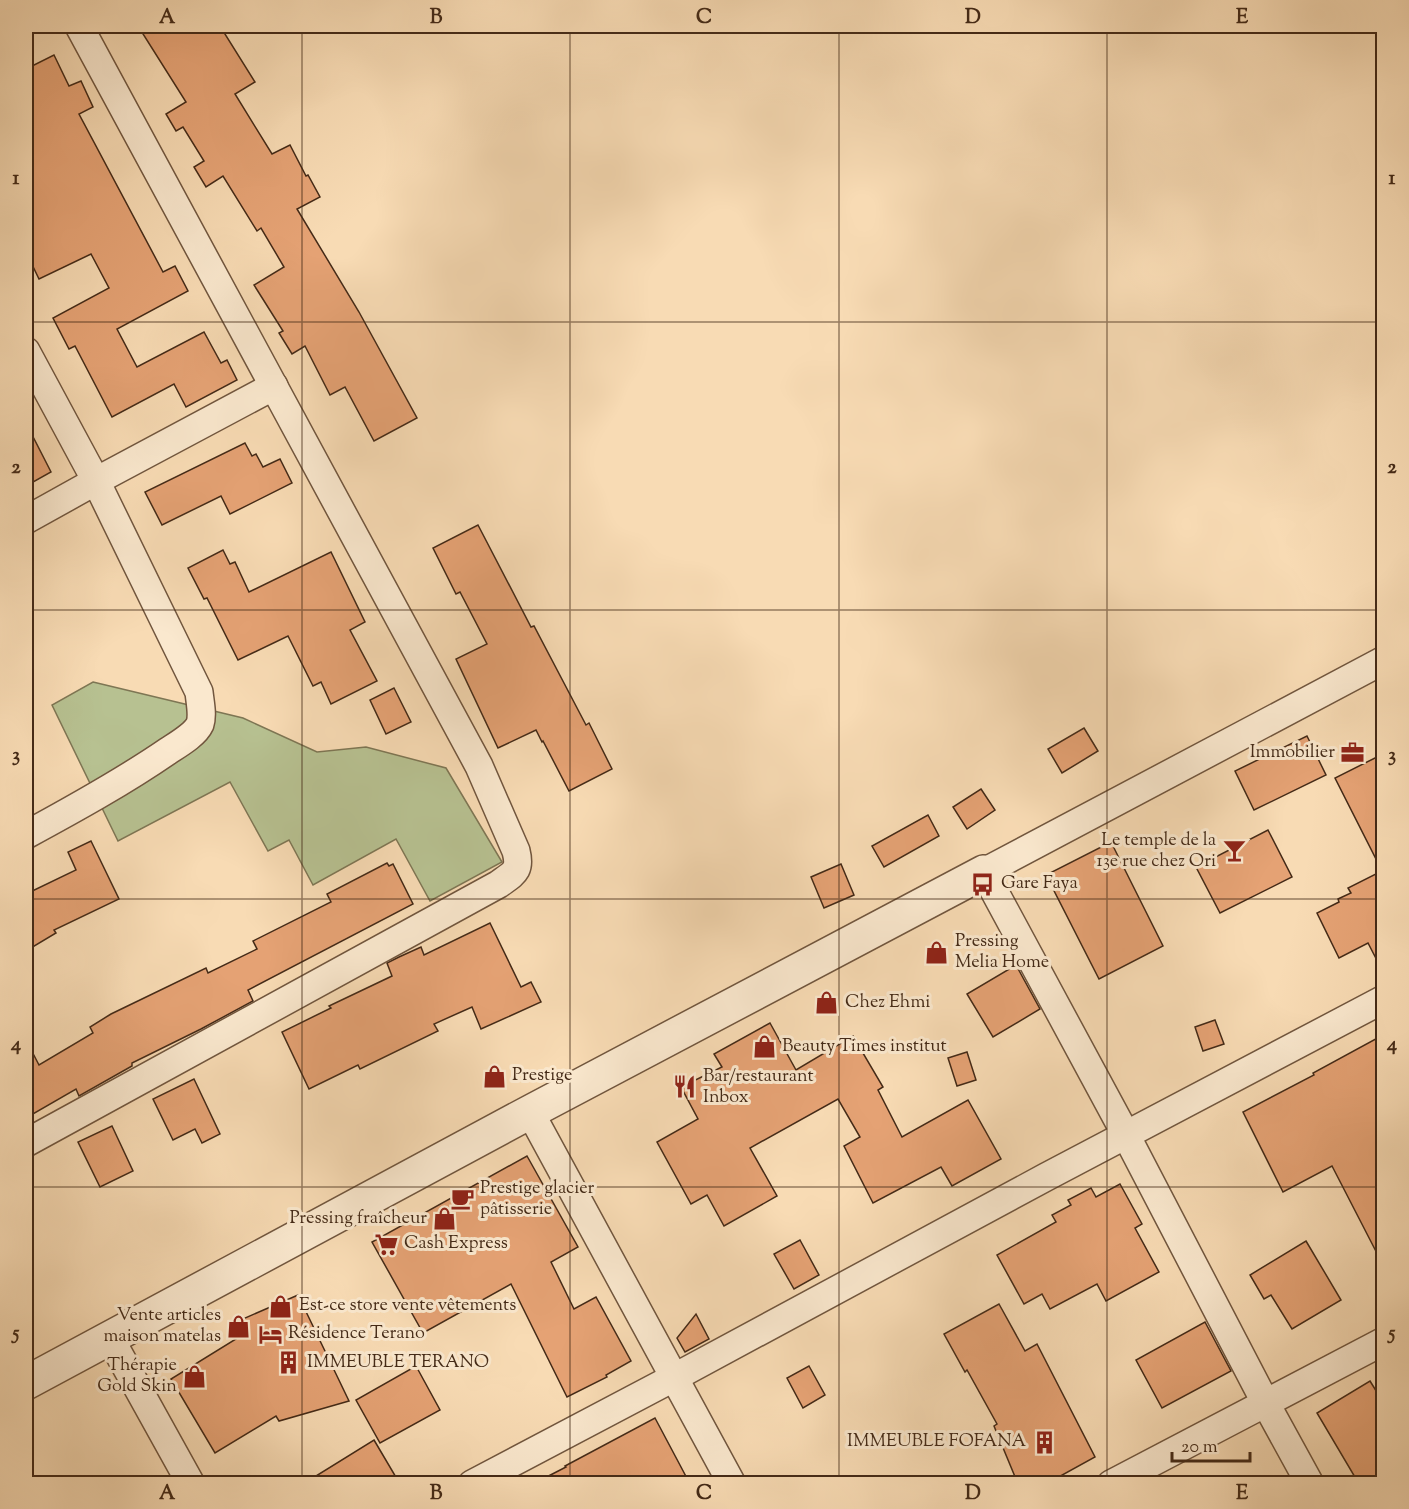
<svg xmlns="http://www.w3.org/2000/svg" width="1409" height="1509" font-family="'Sorts Mill Goudy',serif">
	<rect width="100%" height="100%" fill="#f8dbb4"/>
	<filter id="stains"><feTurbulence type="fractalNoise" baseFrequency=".00333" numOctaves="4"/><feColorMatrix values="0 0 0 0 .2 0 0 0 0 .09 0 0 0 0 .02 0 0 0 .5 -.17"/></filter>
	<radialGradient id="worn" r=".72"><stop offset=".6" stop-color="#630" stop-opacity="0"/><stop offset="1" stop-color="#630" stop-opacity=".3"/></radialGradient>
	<polygon fill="#b7c191" stroke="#7e7654" stroke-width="1.5" points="93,682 243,718 317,752 366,747 446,768 502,862 430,901 396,839 313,885 289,840 268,851 230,782 118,841 52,705"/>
	<g fill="#e5a274" stroke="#442a17" stroke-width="1.5">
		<polygon points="138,26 220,26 255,82 235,94 272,154 290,145 306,176 308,175 320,197 297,209 359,312 417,418 374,441 345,387 330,395 305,346 292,354 279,333 283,331 254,285 284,267 261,228 257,231 223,176 206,187 194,167 204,161 183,127 176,131 166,114 186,102"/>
		<polygon points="54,55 69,86 81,81 93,107 79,114 163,272 175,266 188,291 117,329 137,367 204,332 221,363 227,360 237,380 186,407 174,384 112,417 75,346 69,349 53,318 109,288 91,254 39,279 26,252 26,146 33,142 26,126 26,69"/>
		<polygon points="26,423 51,472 26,486"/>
		<polygon points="245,443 252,456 256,454 263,467 280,459 292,483 230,514 221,496 162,525 145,492"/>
		<polygon points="478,525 531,627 534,626 586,725 589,723 612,769 569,791 543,741 542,742 536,730 498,748 456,659 487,644 460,592 456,594 433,548"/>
		<polygon points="223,550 230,564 235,562 249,592 331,552 365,622 350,630 377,681 331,704 321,682 313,686 288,636 238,660 207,598 204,599 188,568"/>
		<polygon points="394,688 411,722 386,734 370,700"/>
		<polygon points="1084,728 1098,751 1062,773 1048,749"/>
		<polygon points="1307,736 1326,775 1254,810 1235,771"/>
		<polygon points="1383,754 1383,972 1368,943 1339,958 1317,913 1339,902 1338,899 1351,893 1348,888 1382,871 1335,778"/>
		<polygon points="981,789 995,810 967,829 953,807"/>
		<polygon points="928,815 939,836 884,867 872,846"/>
		<polygon points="1268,830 1292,877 1220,913 1196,867"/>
		<polygon points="91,841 119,899 54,930 56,933 26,951 26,894 76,870 68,852"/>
		<polygon points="1111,842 1163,946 1099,979 1046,875"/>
		<polygon points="387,863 389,866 393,864 413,904 248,990 253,1001 201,1029 132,1063 132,1066 79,1096 76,1089 26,1118 26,1040 39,1065 93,1033 90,1027 111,1014 206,968 208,973 257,949 253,941 331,902 327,894"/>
		<polygon points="841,864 854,895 824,908 811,877"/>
		<polygon points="490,923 521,987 531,982 541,1002 481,1029 472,1007 434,1024 438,1031 360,1069 358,1065 309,1089 282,1032 331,1008 329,1006 392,976 387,963 399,957 421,947 424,955"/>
		<polygon points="1016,965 1040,1009 993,1037 967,994"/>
		<polygon points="1215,1020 1224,1044 1203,1051 1195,1027"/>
		<polygon points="770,1023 796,1070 853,1036 883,1087 878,1090 902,1137 968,1100 1001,1159 952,1186 941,1167 873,1203 844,1146 860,1137 838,1099 750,1148 777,1196 724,1226 707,1195 691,1204 657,1142 698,1119 681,1087 722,1067 714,1054"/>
		<polygon points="1383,1035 1383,1265 1332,1166 1283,1192 1243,1112 1314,1075 1313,1073"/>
		<polygon points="967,1052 976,1080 957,1086 948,1058"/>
		<polygon points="194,1079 220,1134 202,1143 195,1129 173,1140 153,1099"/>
		<polygon points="112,1126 133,1171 100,1187 78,1142"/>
		<polygon points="527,1156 578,1247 551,1262 574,1309 596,1297 631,1361 606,1375 607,1377 567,1397 511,1284 423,1333 372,1242"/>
		<polygon points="1120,1184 1142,1224 1135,1228 1159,1272 1106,1301 1097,1284 1050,1309 1042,1294 1024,1304 997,1255 1056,1222 1052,1215 1071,1205 1068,1200 1091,1188 1096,1197"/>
		<polygon points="800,1240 819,1275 794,1289 774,1254"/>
		<polygon points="1306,1241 1341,1300 1292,1329 1271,1295 1264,1299 1250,1275"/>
		<polygon points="298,1295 349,1401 279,1421 276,1416 215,1453 171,1379 236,1339 229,1325"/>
		<polygon points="999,1304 1025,1351 1037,1344 1095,1457 1046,1484 1018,1484 994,1426 997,1424 967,1370 965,1372 944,1334"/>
		<polygon points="696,1314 709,1339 685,1352 677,1338"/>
		<polygon points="1205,1322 1231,1371 1162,1408 1136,1360"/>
		<polygon points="416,1366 440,1410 380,1443 356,1400"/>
		<polygon points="809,1366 825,1395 803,1408 787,1378"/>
		<polygon points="1370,1381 1383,1402 1383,1484 1359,1484 1317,1413"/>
		<polygon points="655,1418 690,1484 533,1484 566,1467 565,1466"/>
		<polygon points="374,1440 400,1484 303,1484"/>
	</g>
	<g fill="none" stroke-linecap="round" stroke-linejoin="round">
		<defs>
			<g id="minor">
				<path d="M26,351L96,481L199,692C200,702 203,715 200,724C195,735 177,745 168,751C123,782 74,809 26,835"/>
				<polyline points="26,520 96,481 274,386"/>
				<polyline points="530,1112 732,1484"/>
				<path d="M26,1143L499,884C514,873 521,871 516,851L479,766L79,26"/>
				<polyline points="110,1338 191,1484"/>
				<polyline points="472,1484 675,1377 1046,1177 1384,999"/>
				<polyline points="1111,1484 1384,1341"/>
				<polyline points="1310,1484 1265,1402 1126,1135 984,872 1384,660"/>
			</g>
			<polyline id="tertiary" points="26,1383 530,1112 984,872"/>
		</defs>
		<use href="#minor" stroke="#71563e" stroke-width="30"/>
		<use href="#tertiary" stroke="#71563e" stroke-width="36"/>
		<use href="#minor" stroke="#fae8ce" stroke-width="27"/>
		<use href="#tertiary" stroke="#fae8ce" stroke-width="33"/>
	</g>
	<path fill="none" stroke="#442a17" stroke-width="1.5" stroke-opacity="0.55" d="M302,26V1484M570,26V1484M839,26V1484M1107,26V1484M26,322H1384M26,610H1384M26,899H1384M26,1187H1384"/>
	<defs>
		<symbol id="office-bare" viewBox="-9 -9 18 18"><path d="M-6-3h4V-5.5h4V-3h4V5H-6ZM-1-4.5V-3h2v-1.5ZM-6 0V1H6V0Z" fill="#8f2418" stroke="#fae8ce" stroke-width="2.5" paint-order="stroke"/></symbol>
		<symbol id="bar-bare" viewBox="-9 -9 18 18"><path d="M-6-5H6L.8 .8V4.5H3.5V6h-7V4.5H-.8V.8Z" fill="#8f2418" stroke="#fae8ce" stroke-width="2.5" paint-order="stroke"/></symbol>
		<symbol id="bus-bare" viewBox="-9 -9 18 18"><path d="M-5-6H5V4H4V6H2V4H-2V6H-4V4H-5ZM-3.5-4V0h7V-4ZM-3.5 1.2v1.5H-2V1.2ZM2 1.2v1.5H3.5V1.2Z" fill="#8f2418" stroke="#fae8ce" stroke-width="2.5" paint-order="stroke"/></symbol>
		<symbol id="shop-bare" viewBox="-9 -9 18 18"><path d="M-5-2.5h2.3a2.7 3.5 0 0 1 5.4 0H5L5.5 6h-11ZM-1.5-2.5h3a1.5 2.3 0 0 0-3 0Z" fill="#8f2418" stroke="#fae8ce" stroke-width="2.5" paint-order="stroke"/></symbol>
		<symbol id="restaurant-bare" viewBox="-9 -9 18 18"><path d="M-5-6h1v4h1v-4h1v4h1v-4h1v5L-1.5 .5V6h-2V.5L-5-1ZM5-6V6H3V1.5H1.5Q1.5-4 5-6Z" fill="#8f2418" stroke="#fae8ce" stroke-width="2.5" paint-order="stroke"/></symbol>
		<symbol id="cafe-bare" viewBox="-9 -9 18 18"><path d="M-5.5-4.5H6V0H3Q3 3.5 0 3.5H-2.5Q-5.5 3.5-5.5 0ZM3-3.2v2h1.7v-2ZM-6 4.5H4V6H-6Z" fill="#8f2418" stroke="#fae8ce" stroke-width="2.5" paint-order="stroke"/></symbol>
		<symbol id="supermarket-bare" viewBox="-9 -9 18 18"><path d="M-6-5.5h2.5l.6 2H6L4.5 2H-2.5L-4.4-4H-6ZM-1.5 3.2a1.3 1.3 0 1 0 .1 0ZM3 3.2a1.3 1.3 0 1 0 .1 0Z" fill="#8f2418" stroke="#fae8ce" stroke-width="2.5" paint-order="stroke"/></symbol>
		<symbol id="hotel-bare" viewBox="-9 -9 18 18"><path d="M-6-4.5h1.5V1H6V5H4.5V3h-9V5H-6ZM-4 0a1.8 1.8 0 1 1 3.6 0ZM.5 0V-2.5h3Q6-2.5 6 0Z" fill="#8f2418" stroke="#fae8ce" stroke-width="2.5" paint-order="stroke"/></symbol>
		<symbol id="building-bare" viewBox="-9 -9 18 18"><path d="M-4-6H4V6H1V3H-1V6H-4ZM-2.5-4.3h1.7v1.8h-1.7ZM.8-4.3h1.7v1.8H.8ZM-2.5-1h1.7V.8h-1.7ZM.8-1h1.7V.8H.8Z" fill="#8f2418" stroke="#fae8ce" stroke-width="2.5" paint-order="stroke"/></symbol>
	</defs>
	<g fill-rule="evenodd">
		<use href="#office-bare" x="1336" y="736" width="33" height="33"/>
		<use href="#bar-bare" x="1218" y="834" width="33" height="33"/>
		<use href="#bus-bare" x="966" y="868" width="33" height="33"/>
		<use href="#shop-bare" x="920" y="936" width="33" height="33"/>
		<use href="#shop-bare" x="810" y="986" width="33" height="33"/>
		<use href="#shop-bare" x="748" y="1030" width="33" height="33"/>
		<use href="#shop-bare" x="478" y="1060" width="33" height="33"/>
		<use href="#restaurant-bare" x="668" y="1070" width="33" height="33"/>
		<use href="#cafe-bare" x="446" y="1182" width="33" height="33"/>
		<use href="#shop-bare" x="428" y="1202" width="33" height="33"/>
		<use href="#supermarket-bare" x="370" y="1228" width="33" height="33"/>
		<use href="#shop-bare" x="264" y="1290" width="33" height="33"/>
		<use href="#shop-bare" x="222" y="1310" width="33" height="33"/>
		<use href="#hotel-bare" x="254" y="1318" width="33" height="33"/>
		<use href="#building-bare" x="272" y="1346" width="33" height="33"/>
		<use href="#shop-bare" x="178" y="1360" width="33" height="33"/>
		<use href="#building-bare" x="1028" y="1426" width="33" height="33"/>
	</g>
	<g text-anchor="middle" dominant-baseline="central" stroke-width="6" stroke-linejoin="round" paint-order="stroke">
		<g font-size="18" fill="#442a17" stroke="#fae8ce" text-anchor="start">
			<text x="1335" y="753" text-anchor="end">Immobilier</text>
			<text x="1216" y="841" text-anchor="end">Le temple de la<tspan x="1216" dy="21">13e rue chez Ori</tspan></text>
			<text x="1001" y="884">Gare Faya</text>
			<text x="955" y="942">Pressing<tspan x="955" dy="21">Melia Home</tspan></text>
			<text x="845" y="1003">Chez Ehmi</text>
			<text x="782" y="1047">Beauty Times institut</text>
			<text x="512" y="1076">Prestige</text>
			<text x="703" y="1077">Bar/restaurant<tspan x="703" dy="21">Inbox</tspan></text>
			<text x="480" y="1189">Prestige glacier<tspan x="480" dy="21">pâtisserie</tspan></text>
			<text x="427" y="1219" text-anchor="end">Pressing fraîcheur</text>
			<text x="404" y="1244">Cash Express</text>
			<text x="299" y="1306">Est-ce store vente vêtements</text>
			<text x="221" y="1316" text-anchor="end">Vente articles<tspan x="221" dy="21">maison matelas</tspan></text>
			<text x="288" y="1334">Résidence Terano</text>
			<text x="307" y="1363">IMMEUBLE TERANO</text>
			<text x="177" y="1366" text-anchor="end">Thérapie<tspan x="177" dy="21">Gold Skin</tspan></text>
			<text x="1026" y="1442" text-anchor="end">IMMEUBLE FOFANA</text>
		</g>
	</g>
	<rect width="1409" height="1509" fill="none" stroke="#f8dbb4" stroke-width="66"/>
	<path d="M1172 1452v9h78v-9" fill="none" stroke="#442a17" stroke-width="3"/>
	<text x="1181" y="1452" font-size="18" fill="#442a17" stroke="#fae8ce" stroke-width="4.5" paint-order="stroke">20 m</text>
	<rect x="33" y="33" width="1343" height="1443" fill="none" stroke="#442a17" stroke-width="2"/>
	<g font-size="20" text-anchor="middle" font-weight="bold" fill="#442a17">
		<text x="167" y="23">A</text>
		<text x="436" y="23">B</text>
		<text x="704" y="23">C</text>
		<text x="973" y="23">D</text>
		<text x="1242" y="23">E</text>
		<text x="16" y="184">1</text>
		<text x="1392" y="184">1</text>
		<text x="16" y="473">2</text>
		<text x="1392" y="473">2</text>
		<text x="16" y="761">3</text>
		<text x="1392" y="761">3</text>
		<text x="16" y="1050">4</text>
		<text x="1392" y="1050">4</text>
		<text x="16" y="1339">5</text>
		<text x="1392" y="1339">5</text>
		<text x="167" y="1499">A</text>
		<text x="436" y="1499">B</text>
		<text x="704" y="1499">C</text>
		<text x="973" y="1499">D</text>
		<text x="1242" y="1499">E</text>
	</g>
	<rect width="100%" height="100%" filter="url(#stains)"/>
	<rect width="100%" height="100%" fill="url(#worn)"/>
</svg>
